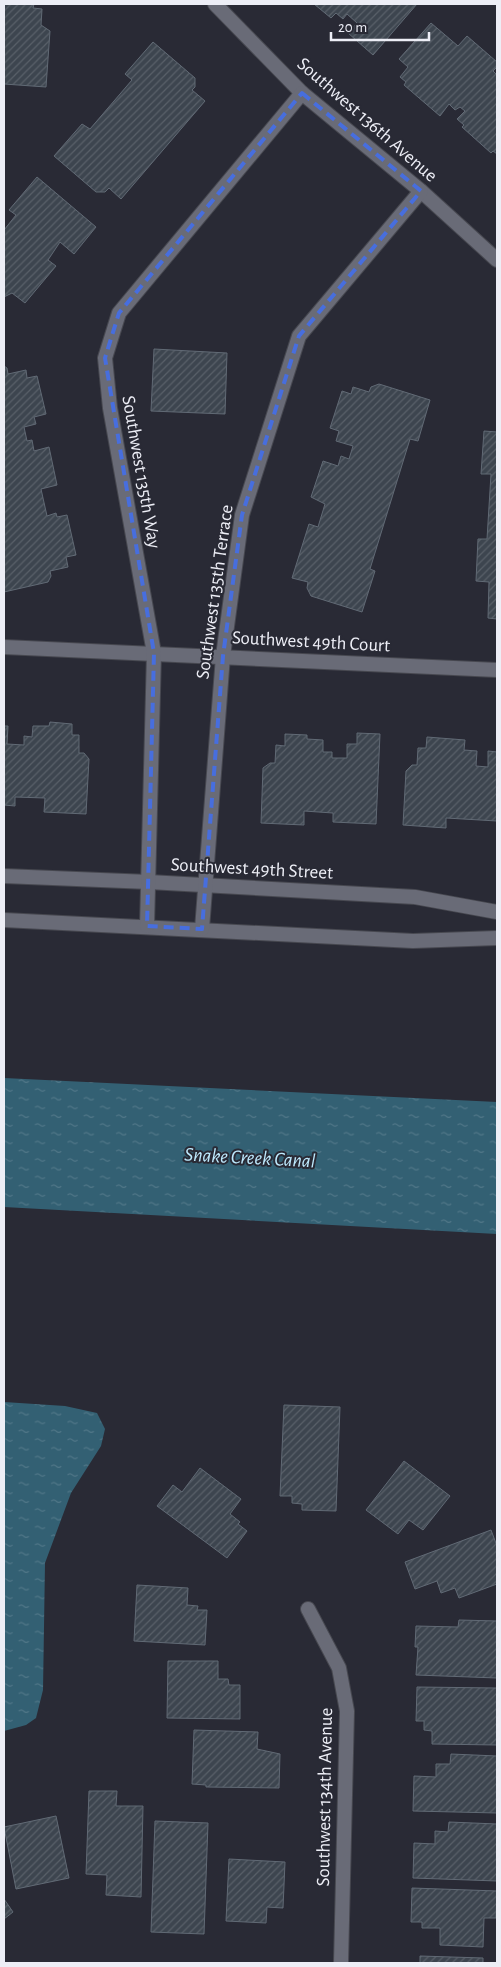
<svg xmlns="http://www.w3.org/2000/svg" width="501" height="1967" font-family="'Alegreya Sans',sans-serif">
	<defs>
		<pattern id="water-ripples" width="26" height="14" patternUnits="userSpaceOnUse" patternTransform="scale(1.25)"><rect width="26" height="14" fill="#336073"/><path d="M2 4q2-2 4 0t4 0M15 11q2-2 4 0t4 0" fill="none" stroke="#517788"/></pattern>
		<pattern id="building-hatch" width="6" height="6" patternUnits="userSpaceOnUse" patternTransform="scale(1.25)"><rect width="6" height="6" fill="#3d454f"/><path d="M-1 1l2-2M0 6l6-6M5 7l2-2" fill="none" stroke="#596069"/></pattern>
	</defs>
	<rect width="100%" height="100%" fill="#292a35"/>
	<g fill="url(#water-ripples)">
		<polygon points="4,1078 497,1102 497,1234 4,1207"/>
		<polygon points="4,1402 65,1406 97,1413 105,1429 101,1446 71,1493 45,1563 43,1690 36,1718 26,1725 4,1731"/>
	</g>
	<g fill="url(#building-hatch)" stroke="#616a75">
		<polygon points="4,4 34,4 33,8 42,9 41,25 50,31 46,87 4,84"/>
		<polygon points="314,4 417,4 373,55 348,33 357,23 347,14 343,19 336,13 331,18"/>
		<polygon points="431,23 458,46 467,36 497,62 497,67 493,71 497,75 497,154 493,151 491,153 462,127 464,125 457,119 465,111 460,107 455,110 449,104 440,116 404,85 406,82 400,77 408,67 399,59"/>
		<polygon points="153,42 195,78 195,87 192,90 205,101 121,199 109,188 105,192 96,192 54,156 82,124 90,129 132,80 125,74"/>
		<polygon points="37,177 96,227 74,254 60,242 48,260 56,266 25,303 12,293 4,297 4,230 16,215 9,210"/>
		<polygon points="154,349 227,353 225,414 151,411"/>
		<polygon points="4,366 7,368 8,374 26,370 27,378 37,376 46,414 34,417 36,424 24,427 27,441 32,440 34,451 49,447 57,485 41,489 47,516 56,513 57,517 67,515 76,555 66,557 68,567 50,571 51,576 48,582 4,592"/>
		<polygon points="379,384 430,400 418,441 410,439 370,569 375,571 362,612 311,596 307,588 308,582 292,578 309,524 318,527 325,504 311,497 323,461 338,466 341,456 349,459 353,446 336,441 339,431 330,428 342,391 351,394 353,387 369,392 371,387"/>
		<polygon points="484,431 497,432 497,619 488,618 489,582 476,581 478,539 487,539 491,474 481,474"/>
		<polygon points="50,722 72,724 72,735 79,735 79,753 84,753 89,759 86,814 44,812 45,798 15,797 15,806 4,805 4,726 8,726 7,744 24,745 24,736 32,737 33,726 49,726"/>
		<polygon points="357,733 380,734 376,824 333,822 333,813 304,811 304,825 261,823 263,768 270,763 275,763 276,745 285,746 285,734 307,735 307,739 323,740 323,752 332,752 332,758 347,758 347,744 357,744"/>
		<polygon points="427,737 465,740 464,750 477,751 476,766 488,767 488,751 497,752 497,821 446,818 446,828 403,825 406,771 412,765 417,765 418,748 426,748"/>
		<polygon points="284,1405 340,1407 336,1511 302,1510 302,1504 292,1503 292,1496 280,1496"/>
		<polygon points="404,1461 450,1496 423,1530 409,1520 398,1534 366,1510"/>
		<polygon points="200,1468 241,1499 230,1514 240,1522 238,1524 247,1531 227,1558 157,1506 173,1485 182,1492"/>
		<polygon points="491,1530 497,1546 497,1584 459,1598 455,1588 441,1593 437,1581 415,1589 405,1562"/>
		<polygon points="137,1585 188,1588 187,1605 198,1606 197,1610 207,1610 205,1645 134,1641"/>
		<polygon points="459,1620 497,1621 497,1678 416,1675 418,1647 415,1647 416,1626 458,1627"/>
		<polygon points="168,1661 218,1661 218,1679 228,1679 229,1685 240,1685 240,1719 167,1718"/>
		<polygon points="417,1687 497,1688 497,1745 432,1744 432,1731 424,1730 424,1721 416,1721"/>
		<polygon points="194,1730 258,1732 257,1749 280,1754 279,1788 206,1787 206,1785 192,1784"/>
		<polygon points="451,1754 497,1756 497,1813 413,1811 414,1776 436,1777 436,1764 450,1764"/>
		<polygon points="89,1791 117,1791 116,1806 143,1806 141,1897 106,1895 107,1875 86,1874"/>
		<polygon points="56,1816 69,1878 16,1889 4,1827"/>
		<polygon points="155,1821 208,1823 204,1934 151,1932"/>
		<polygon points="449,1822 497,1824 497,1881 413,1878 414,1843 435,1844 435,1831 448,1832"/>
		<polygon points="229,1859 285,1862 283,1908 267,1907 266,1923 226,1921"/>
		<polygon points="412,1888 497,1891 496,1918 484,1918 483,1947 440,1945 440,1928 422,1928 422,1922 411,1922"/>
		<polygon points="4,1899 13,1912 4,1919"/>
		<polygon points="420,1956 483,1958 483,1963 420,1963"/>
	</g>
	<g fill="none" stroke-linecap="round" stroke-linejoin="round">
		<defs>
			<g id="minor">
				<polyline points="215,4 302,93 421,191 497,260"/>
				<polyline points="4,647 497,670"/>
				<polyline points="4,876 149,882 415,897 497,912"/>
				<polyline points="4,920 413,941 497,938"/>
				<polyline points="147,926 154,653 110,408 105,358 119,313 302,93"/>
				<polyline points="202,929 223,656 242,515 299,336 421,191"/>
				<polyline points="308,1609 339,1668 347,1711 341,1963"/>
			</g>
		</defs>
		<use href="#minor" stroke="#474850" stroke-width="16"/>
		<use href="#minor" stroke="#696b77" stroke-width="14"/>
	</g>
	<path fill="none" stroke="#476ede" stroke-width="4" stroke-dasharray="10 6" stroke-linejoin="round" d="M302,93L421,191L299,336L242,515L223,656L202,929L147,926L154,653L105,358L119,313Z"/>
	<g text-anchor="middle" dominant-baseline="central" stroke-width="4" stroke-linejoin="round" paint-order="stroke">
		<g font-size="19" fill="#edeef6" stroke="#292a35">
			<text transform="translate(367 120) rotate(41)">Southwest 136th Avenue</text>
			<text transform="translate(141 472) rotate(80)">Southwest 135th Way</text>
			<text transform="translate(215 592) rotate(-82)">Southwest 135th Terrace</text>
			<text transform="translate(311 642) rotate(3)">Southwest 49th Court</text>
			<text transform="translate(252 869) rotate(3)">Southwest 49th Street</text>
			<text transform="translate(325 1797) rotate(-89)">Southwest 134th Avenue</text>
		</g>
		<g font-size="20" font-style="italic" fill="#beeafe" stroke="#292a35">
			<text transform="translate(250 1158) rotate(3)">Snake Creek Canal</text>
		</g>
	</g>
	<rect width="501" height="1967" fill="none" stroke="#edeef6" stroke-width="10"/>
	<path d="M331 32v8h98v-8" fill="none" stroke="#edeef6" stroke-width="2.5"/>
	<text x="338" y="32" font-size="15" fill="#edeef6" stroke="#292a35" stroke-width="4" paint-order="stroke">20 m</text>
</svg>
